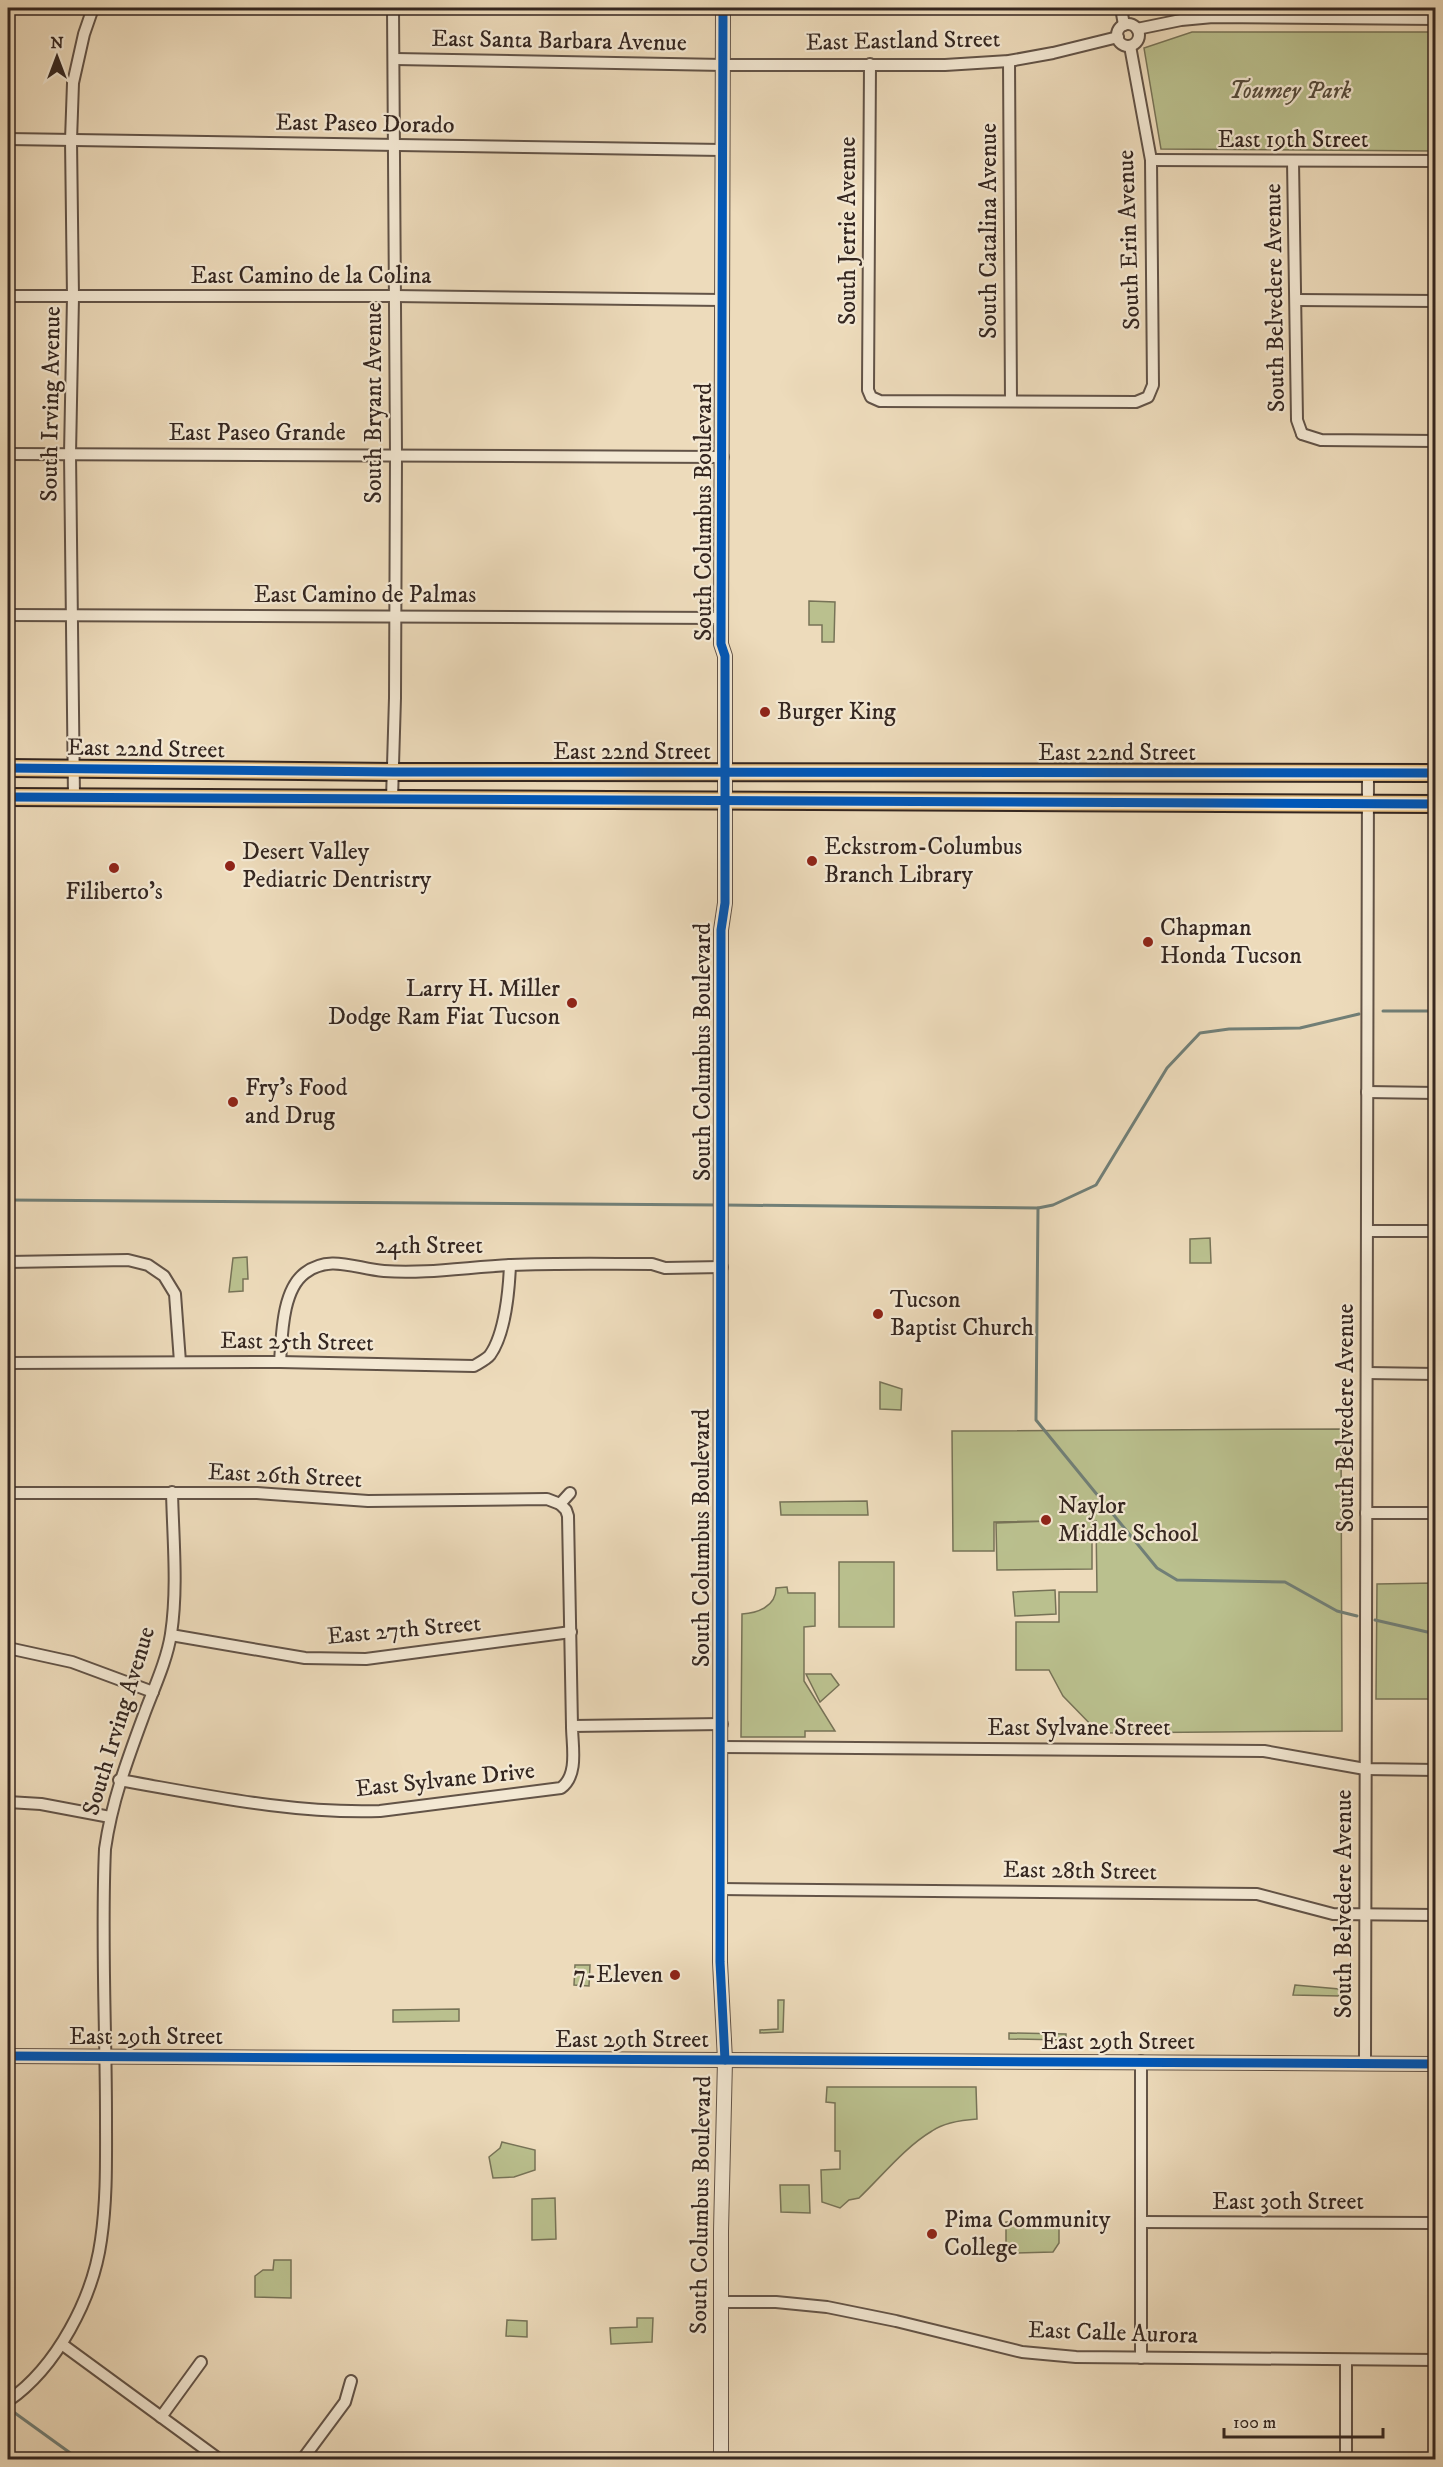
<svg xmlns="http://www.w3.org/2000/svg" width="1443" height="2467" font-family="'IM FELL DW Pica',serif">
	<rect width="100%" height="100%" fill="#eddbbb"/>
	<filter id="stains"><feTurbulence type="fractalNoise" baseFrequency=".00333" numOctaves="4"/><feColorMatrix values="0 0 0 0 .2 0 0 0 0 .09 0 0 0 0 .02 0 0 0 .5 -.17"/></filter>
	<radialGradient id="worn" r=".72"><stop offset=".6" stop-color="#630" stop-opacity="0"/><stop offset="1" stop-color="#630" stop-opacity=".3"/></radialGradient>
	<g fill="#bac08e" stroke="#777357" stroke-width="1.5">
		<polygon points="1192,32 1435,32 1435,151 1161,149 1144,48"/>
		<polygon points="809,601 835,602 834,642 822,642 822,625 809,625"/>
		<polygon points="1210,1238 1211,1263 1190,1263 1190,1239"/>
		<polygon points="247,1257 248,1279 243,1279 243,1291 229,1292 233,1258"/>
		<polygon points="880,1382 902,1389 901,1410 880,1409"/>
		<polygon points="1341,1429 1342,1731 1099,1733 1063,1696 1049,1670 1016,1670 1016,1622 1059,1622 1059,1592 1097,1592 1096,1521 1092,1522 1092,1569 997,1570 996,1523 1051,1521 994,1522 994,1551 953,1551 952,1431"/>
		<polygon points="867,1501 868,1515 781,1515 780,1502"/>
		<rect x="839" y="1562" width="55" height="65"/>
		<polygon points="1435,1583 1435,1699 1376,1699 1377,1584"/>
		<path d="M787,1587L788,1593H815V1626L804,1627V1681L835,1731H805V1737H741L742,1614C757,1613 776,1607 776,1588Z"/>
		<polygon points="1055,1590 1056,1614 1015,1616 1013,1592"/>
		<polygon points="806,1674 831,1674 839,1685 820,1702"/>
		<polygon points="575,1965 590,1965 589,1986 574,1985"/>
		<polygon points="1295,1985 1339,1989 1339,1996 1293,1995"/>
		<polygon points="778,2000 784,2000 783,2032 760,2033 760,2030 778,2029"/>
		<polygon points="459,2009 459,2021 393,2022 393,2010"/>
		<polygon points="1009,2033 1066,2034 1066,2040 1009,2039"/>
		<path d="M827,2087H976L977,2119C962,2120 945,2122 932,2131C905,2147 882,2176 859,2198L849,2200L840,2208L822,2202L821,2170L840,2169V2151H835V2103L826,2102Z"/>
		<polygon points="502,2142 535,2150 535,2170 514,2177 493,2178 489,2157 500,2148"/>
		<polygon points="780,2185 809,2185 810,2213 781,2212"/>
		<polygon points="555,2198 556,2239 532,2240 532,2199"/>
		<polygon points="1006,2222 1059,2222 1059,2243 1053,2252 1011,2253 1006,2247"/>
		<polygon points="274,2260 291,2260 291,2298 255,2297 255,2276 263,2270 273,2270"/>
		<polygon points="637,2318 653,2318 652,2342 611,2344 610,2328 637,2327"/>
		<polygon points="507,2320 527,2321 527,2337 506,2336"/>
	</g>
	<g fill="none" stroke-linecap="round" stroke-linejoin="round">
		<g stroke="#717f77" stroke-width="3">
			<polyline points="1383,1011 1436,1011"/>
			<polyline points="8,1200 718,1205"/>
			<polyline points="724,1205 1038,1208 1036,1420 1157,1568 1177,1580 1285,1582 1337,1611 1357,1616"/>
			<polyline points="1038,1208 1053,1205 1096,1185 1167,1068 1200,1033 1229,1029 1300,1028 1359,1014"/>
			<polyline points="1375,1620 1436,1634"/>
			<polyline points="8,2408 80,2460"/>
		</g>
		<defs>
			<g id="minor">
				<polyline points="1121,8 1124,25"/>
				<circle cx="1128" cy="35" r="11"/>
				<polyline points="1137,29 1181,20 1213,17 1436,19"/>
				<polyline points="395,59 723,65 945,65 1009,61 1053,53 1118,37"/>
				<polyline points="1009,61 1011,401"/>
				<polyline points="870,64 868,390 871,397 880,401 1136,402 1148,397 1153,385 1151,160 1130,46"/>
				<polyline points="8,139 722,150"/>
				<polyline points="1151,160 1436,161"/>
				<polyline points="1293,161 1297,420 1302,434"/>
				<polyline points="8,296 394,296 722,300"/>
				<polyline points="1297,300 1436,301"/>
				<polyline points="1302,434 1321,440 1436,441"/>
				<polyline points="8,454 723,457"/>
				<polyline points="8,615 721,618"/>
				<polyline points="74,797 70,454 73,297 71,140 73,83 84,34 93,8"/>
				<polyline points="392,799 395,698 396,455 393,8"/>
				<polyline points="1367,1092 1436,1093"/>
				<polyline points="1367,1231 1436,1231"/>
				<polyline points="8,1262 128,1260 148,1265 164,1276 175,1294 180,1362"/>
				<path d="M280,1362C282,1335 282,1290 305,1273C330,1254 356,1269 384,1271C426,1274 468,1267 511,1265C558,1263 605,1264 652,1264L665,1268L722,1267"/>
				<path d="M8,1363L280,1362L474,1366C479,1363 487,1359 490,1355C505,1334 509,1290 510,1265"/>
				<polyline points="1367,1373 1436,1374"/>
				<polyline points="8,1493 257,1493 368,1501 547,1499 560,1504"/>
				<polyline points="570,1493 560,1504 566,1510 568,1516 572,1726"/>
				<polyline points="1366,1513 1436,1513"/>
				<polyline points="171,1635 305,1658 366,1659 571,1632"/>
				<polyline points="8,1648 72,1662 153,1692"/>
				<polyline points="721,1747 1264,1751 1365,1769 1436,1770"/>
				<path d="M119,1780C206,1795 292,1814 380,1811L561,1788C579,1775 572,1745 572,1726L722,1724"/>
				<polyline points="8,1802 41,1804 110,1817"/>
				<polyline points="721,1889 1257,1894 1333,1914 1436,1915"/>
				<polyline points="1141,2061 1141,2358"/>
				<polyline points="1365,2063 1368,772"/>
				<polyline points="1141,2222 1436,2223"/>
				<polyline points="722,2302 776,2302 827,2307 896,2321 1022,2352 1076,2357 1436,2360"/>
				<polyline points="63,2345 220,2460"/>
				<path d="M8,2401C57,2367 93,2298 101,2240C107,2199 106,2158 106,2117C106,2028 101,1938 105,1849C112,1800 128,1758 145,1712C154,1688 167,1660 171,1634C178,1588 173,1538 172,1492"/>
				<polyline points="161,2417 201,2362"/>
				<polyline points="302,2460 345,2402 351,2381"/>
				<polyline points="1346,2460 1346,2360"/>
			</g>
			<g id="tertiary">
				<polyline points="8,2056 1436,2064"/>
				<polyline points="721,2460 721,2231 725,2060 720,1962 721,930 725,903 725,656 721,644 723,8"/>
			</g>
			<g id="primary">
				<polyline points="8,768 393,772 1436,773"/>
				<polyline points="8,797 1436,804"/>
			</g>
		</defs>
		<use href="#minor" stroke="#625347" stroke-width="14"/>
		<use href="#tertiary" stroke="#625347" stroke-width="16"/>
		<use href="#primary" stroke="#342620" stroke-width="20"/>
		<use href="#minor" stroke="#f3e8d3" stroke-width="10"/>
		<use href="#tertiary" stroke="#f3e8d3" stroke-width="14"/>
		<use href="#primary" stroke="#e6be7e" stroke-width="16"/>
		<defs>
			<g id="cycleway">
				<polyline points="723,8 721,644 725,656 725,903 721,930 720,1962 725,2060"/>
				<polyline points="8,768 393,772 1436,773"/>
				<polyline points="8,797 1436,804"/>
				<polyline points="8,2056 1436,2064"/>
			</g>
		</defs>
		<use href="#cycleway" stroke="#f3e8d3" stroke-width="13"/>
		<use href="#cycleway" stroke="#0057b8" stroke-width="9"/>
	</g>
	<g fill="#8f2418" stroke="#f3e8d3" stroke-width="2">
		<circle cx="765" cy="712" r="6"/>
		<circle cx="812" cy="861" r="6"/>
		<circle cx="230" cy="866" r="6"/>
		<circle cx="114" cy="868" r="6"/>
		<circle cx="1148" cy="942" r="6"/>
		<circle cx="572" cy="1003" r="6"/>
		<circle cx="233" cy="1102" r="6"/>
		<circle cx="878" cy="1314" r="6"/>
		<circle cx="1046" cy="1520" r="6"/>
		<circle cx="675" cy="1975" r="6"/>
		<circle cx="932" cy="2234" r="6"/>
	</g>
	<g text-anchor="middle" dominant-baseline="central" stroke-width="4.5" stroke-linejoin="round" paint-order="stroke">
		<g font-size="24" fill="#342620" stroke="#f3e8d3">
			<text transform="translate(559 41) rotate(1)">East Santa Barbara Avenue</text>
			<text transform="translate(903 41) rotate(-1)">East Eastland Street</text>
			<text transform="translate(365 124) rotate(1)">East Paseo Dorado</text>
			<text x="1293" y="140">East 19th Street</text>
			<text transform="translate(848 231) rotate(-90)">South Jerrie Avenue</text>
			<text transform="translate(989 231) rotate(-90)">South Catalina Avenue</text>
			<text transform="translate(1129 240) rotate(-92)">South Erin Avenue</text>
			<text x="311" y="276">East Camino de la Colina</text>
			<text transform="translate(1275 298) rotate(-91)">South Belvedere Avenue</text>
			<text transform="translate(374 403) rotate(-90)">South Bryant Avenue</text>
			<text transform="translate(51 404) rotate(-89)">South Irving Avenue</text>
			<text x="257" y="433">East Paseo Grande</text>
			<text transform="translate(704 512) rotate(-90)">South Columbus Boulevard</text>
			<text x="365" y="595">East Camino de Palmas</text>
			<text transform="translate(146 749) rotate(1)">East 22nd Street</text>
			<text x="632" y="752">East 22nd Street</text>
			<text x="1117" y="753">East 22nd Street</text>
			<text transform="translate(703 1052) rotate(-90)">South Columbus Boulevard</text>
			<text x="429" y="1246">24th Street</text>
			<text transform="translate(297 1342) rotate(1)">East 25th Street</text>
			<text transform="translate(1346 1418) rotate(-90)">South Belvedere Avenue</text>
			<text transform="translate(285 1476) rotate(3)">East 26th Street</text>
			<text transform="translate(702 1538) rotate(-90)">South Columbus Boulevard</text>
			<text transform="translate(404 1630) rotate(-5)">East 27th Street</text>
			<text transform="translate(119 1721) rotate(-73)">South Irving Avenue</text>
			<text x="1079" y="1728">East Sylvane Street</text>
			<text transform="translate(445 1780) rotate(-6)">East Sylvane Drive</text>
			<text transform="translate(1080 1871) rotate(1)">East 28th Street</text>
			<text transform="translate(1344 1904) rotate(-90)">South Belvedere Avenue</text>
			<text x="146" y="2037">East 29th Street</text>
			<text x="632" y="2040">East 29th Street</text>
			<text x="1118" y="2042">East 29th Street</text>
			<text x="1288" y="2202">East 30th Street</text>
			<text transform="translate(701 2205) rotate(-89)">South Columbus Boulevard</text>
			<text transform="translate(1113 2333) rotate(2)">East Calle Aurora</text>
		</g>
		<g font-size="24" font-style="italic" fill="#564c3c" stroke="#f3e8d3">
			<text x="1290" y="91">Toumey Park</text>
		</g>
		<g font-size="24" fill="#342620" stroke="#f3e8d3" text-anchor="start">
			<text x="777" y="712">Burger King</text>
			<text x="824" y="847">Eckstrom-Columbus<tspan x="824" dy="28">Branch Library</tspan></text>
			<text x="242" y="852">Desert Valley<tspan x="242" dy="28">Pediatric Dentristry</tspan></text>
			<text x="114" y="892" text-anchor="middle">Filiberto's</text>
			<text x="1160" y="928">Chapman<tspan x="1160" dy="28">Honda Tucson</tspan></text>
			<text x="560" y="989" text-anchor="end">Larry H. Miller<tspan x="560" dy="28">Dodge Ram Fiat Tucson</tspan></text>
			<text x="245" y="1088">Fry's Food<tspan x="245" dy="28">and Drug</tspan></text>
			<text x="890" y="1300">Tucson<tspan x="890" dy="28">Baptist Church</tspan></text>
			<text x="1058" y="1506">Naylor<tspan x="1058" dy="28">Middle School</tspan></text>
			<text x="663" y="1975" text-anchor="end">7-Eleven</text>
			<text x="944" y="2220">Pima Community<tspan x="944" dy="28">College</tspan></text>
		</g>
	</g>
	<rect width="1443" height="2467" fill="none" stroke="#eddbbb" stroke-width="30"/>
	<rect x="9" y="9" width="1425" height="2449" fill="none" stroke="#342620" stroke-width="3"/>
	<rect x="15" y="15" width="1413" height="2437" fill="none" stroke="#342620" stroke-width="1.5"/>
	<g transform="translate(57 57)" stroke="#f3e8d3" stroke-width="4.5" paint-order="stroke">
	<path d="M0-4.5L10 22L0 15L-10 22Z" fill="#342620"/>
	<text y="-9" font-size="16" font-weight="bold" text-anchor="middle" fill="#342620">N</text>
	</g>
	<path d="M1224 2428v9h159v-9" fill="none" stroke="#342620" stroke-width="3"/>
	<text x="1233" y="2428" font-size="18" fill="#342620" stroke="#f3e8d3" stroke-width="4.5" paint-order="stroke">100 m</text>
	<rect width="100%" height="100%" filter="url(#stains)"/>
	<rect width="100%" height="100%" fill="url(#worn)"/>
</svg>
